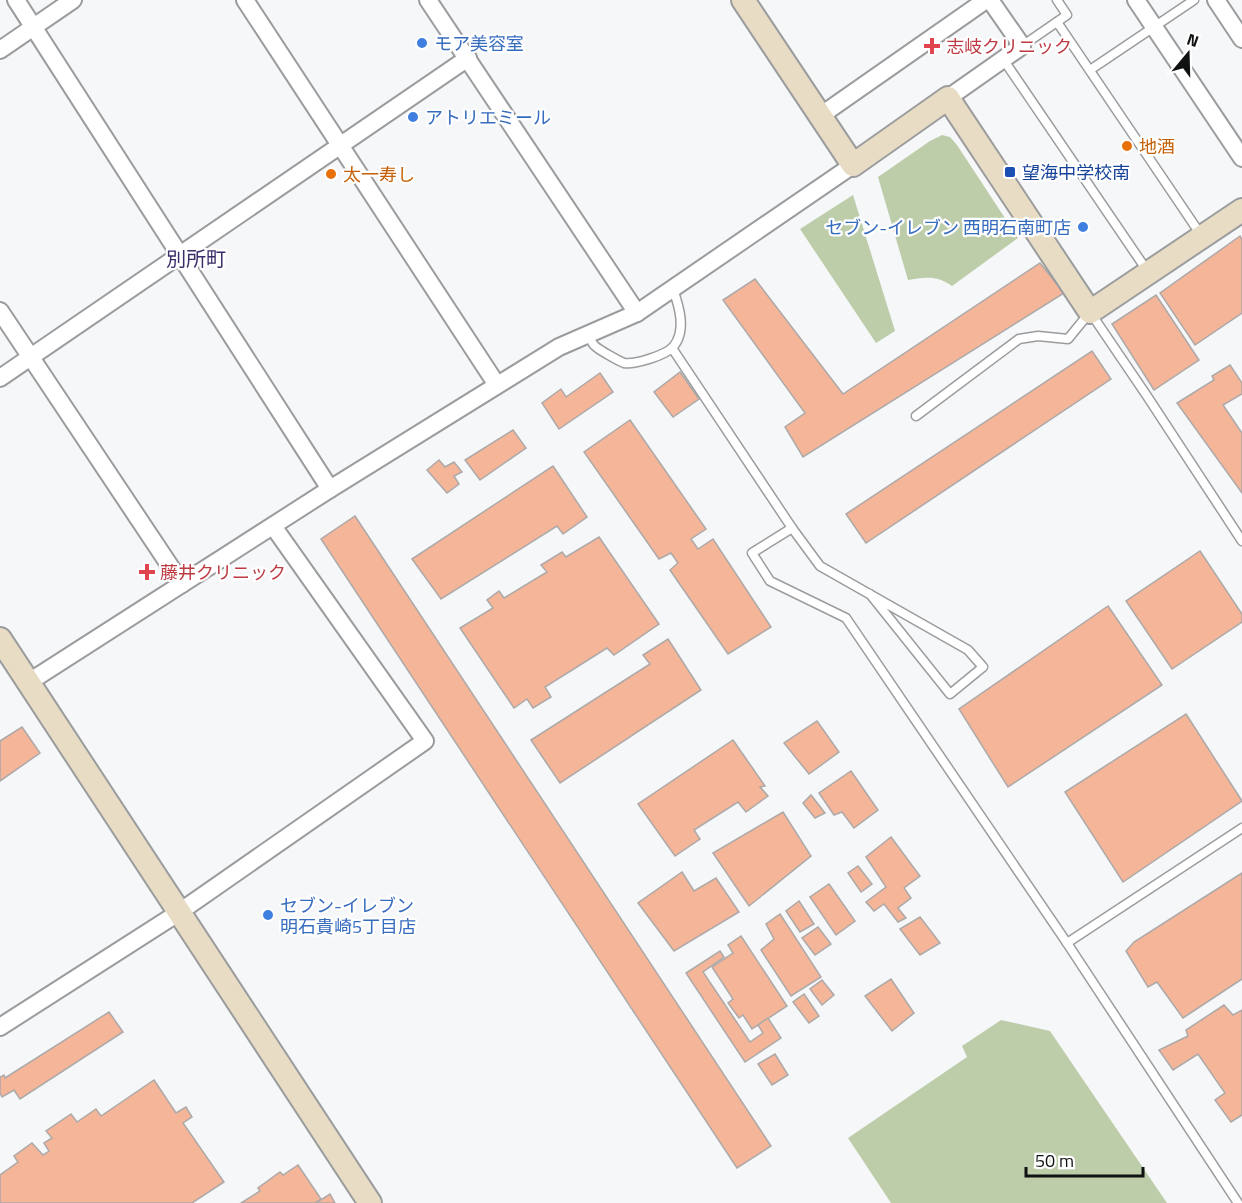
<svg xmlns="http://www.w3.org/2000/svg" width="1242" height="1203" font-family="'Titillium Web','Noto Sans JP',sans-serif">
	<rect width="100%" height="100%" fill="#f6f7f9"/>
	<g fill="#bdcdaa">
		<path d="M942,135L950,137L957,145L1018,238L952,286C938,275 924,277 908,280L878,177L930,141Z"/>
		<polygon points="853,195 895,331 876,343 800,229"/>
		<polygon points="1001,1020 1050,1031 1167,1203 891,1203 848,1138 967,1057 962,1046"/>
	</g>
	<g fill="#f5b599" stroke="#aca9a8" stroke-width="1.5">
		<polygon points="1240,236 1242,240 1242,313 1195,345 1160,293"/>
		<polygon points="1040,263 1064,293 803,457 785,427 805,413 723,300 755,279 843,394"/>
		<polygon points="1156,295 1199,360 1154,390 1112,324"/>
		<polygon points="1092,351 1111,379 866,543 846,514"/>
		<polygon points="1230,365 1242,383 1242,394 1223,405 1242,433 1242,493 1177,403 1214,380 1212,376"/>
		<polygon points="680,372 699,399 673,417 654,392"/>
		<polygon points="600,373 613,392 559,429 542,403 561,389 566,397"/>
		<polygon points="630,420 706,529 691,539 698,549 713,539 771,627 728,654 670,570 678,563 671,553 659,559 584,452"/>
		<polygon points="513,430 526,448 480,480 465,460"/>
		<polygon points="439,460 445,467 454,462 462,472 454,476 459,484 447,493 427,470"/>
		<polygon points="553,466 587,517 563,534 557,526 441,599 412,559"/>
		<polygon points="355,516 771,1146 737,1168 321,539"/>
		<polygon points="599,537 659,624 614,655 607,648 545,687 551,697 533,708 527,699 514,708 460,628 493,608 487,600 499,591 504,598 547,572 541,565 562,552 566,557"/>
		<polygon points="1200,551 1242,614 1242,622 1172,669 1126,601"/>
		<polygon points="1108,606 1162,685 1008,787 959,709"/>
		<polygon points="668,639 701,690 560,783 531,740 650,664 643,655"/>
		<polygon points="1186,714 1242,801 1123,882 1065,792"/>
		<polygon points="817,721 839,752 809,774 784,743"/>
		<polygon points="22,727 40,753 0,781 0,741"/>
		<polygon points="733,740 765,786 760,787 768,796 746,812 738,802 694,830 700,839 675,856 638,804"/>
		<polygon points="851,771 878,810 854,828 842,812 834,815 819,793"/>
		<polygon points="811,795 825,813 815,818 803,803"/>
		<polygon points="783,812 811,856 749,906 713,853"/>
		<polygon points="891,837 920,876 904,888 911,898 898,908 906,918 898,922 884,904 874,911 866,902 886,887 866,857"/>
		<polygon points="858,866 872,884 861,892 848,873"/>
		<polygon points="682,872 694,891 716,878 739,912 674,951 638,903"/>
		<polygon points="1242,873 1242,979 1183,1018 1157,982 1148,987 1126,951 1134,942"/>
		<polygon points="829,884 855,921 836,935 810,897"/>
		<polygon points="799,901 814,924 800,932 786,911"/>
		<polygon points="780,914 821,977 791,996 761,950 774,939 766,924"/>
		<polygon points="920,917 940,943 920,955 900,929"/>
		<polygon points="818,927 831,944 815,955 802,938"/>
		<polygon points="741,936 787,1006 752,1029 743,1015 739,1018 728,1003 733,999 712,967 733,953 728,945"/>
		<polygon points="720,951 724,957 703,972 750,1042 763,1033 758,1025 768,1018 781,1038 745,1062 686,973"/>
		<polygon points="891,979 914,1013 892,1031 865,996"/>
		<polygon points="822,980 834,995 822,1005 810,989"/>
		<polygon points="804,994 819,1016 809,1023 793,1002"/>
		<polygon points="1224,1005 1233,1015 1242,1010 1242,1115 1231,1122 1215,1100 1225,1093 1198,1054 1173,1070 1159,1050 1188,1036 1186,1030"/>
		<polygon points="109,1012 123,1032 20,1099 14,1090 2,1097 0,1093 0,1077 4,1075 5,1078"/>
		<polygon points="775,1054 788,1075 772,1085 758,1064"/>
		<polygon points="154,1080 176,1113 186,1107 192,1117 183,1123 224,1182 192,1203 0,1203 0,1175 18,1162 14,1156 32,1143 43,1155 49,1151 44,1143 52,1138 46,1131 71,1114 77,1122 96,1109 101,1116"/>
		<polygon points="298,1165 321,1199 315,1203 241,1203 260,1191 258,1188 280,1172 283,1175"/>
		<polygon points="330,1194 335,1203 316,1203"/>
	</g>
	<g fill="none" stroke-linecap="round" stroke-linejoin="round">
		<defs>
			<g id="lane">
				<polyline points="1057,22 1201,235"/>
				<polyline points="1022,46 1067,15 1057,0"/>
				<polyline points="1003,59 1148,272"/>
				<polyline points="1090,70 1194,0"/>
				<path d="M588,334C590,338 592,344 595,346C599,350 619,361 624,363C634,365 666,355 673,347C687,331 679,306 673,289"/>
				<polyline points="672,348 792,528 752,553 770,581 846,618 1067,943 1238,1203"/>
				<polyline points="916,416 1019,339 1038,336 1068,339 1090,312 1147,396 1242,541"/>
				<polyline points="792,528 820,566 968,650 983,667 950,694 870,594"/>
				<polyline points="1067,943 1242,828"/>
			</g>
			<g id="street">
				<polyline points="16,0 330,489"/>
				<polyline points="245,0 497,385"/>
				<polyline points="428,0 637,313"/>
				<polyline points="1136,0 1242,158"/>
				<polyline points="1216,0 1242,39"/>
				<polyline points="0,50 73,0"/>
				<polyline points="948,98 1022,46 990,0"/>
				<polyline points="820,116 986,0"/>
				<polyline points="0,311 182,584"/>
				<polyline points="0,378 468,58"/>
				<polyline points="29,682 330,489 559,347 637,313 853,165"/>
				<polyline points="0,1027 178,913 425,741 273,526"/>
			</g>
			<g id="secondary">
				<polyline points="743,0 853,165 948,98 1090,312 1242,210"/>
				<polyline points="0,639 370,1203"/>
			</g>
		</defs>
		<use href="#lane" stroke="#9b9c9e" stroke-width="11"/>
		<use href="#street" stroke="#9b9c9e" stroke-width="20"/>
		<use href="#secondary" stroke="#9b9c9e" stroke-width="26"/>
		<use href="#lane" stroke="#fff" stroke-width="8"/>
		<use href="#street" stroke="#fff" stroke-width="16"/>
		<use href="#secondary" stroke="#e8ddc4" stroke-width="22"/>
	</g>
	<g fill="#3f7fe0" stroke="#fff" stroke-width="2">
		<circle cx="422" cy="43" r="6"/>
		<circle cx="413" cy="117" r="6"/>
		<circle cx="1083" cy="227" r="6"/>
		<circle cx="268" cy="915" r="6"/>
	</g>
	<g fill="#e0444e" stroke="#fff" stroke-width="2">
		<path d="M929 37h6v6h6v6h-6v6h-6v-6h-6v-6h6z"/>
		<path d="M144 563h6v6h6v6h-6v6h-6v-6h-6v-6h6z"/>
	</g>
	<g fill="#e8710a" stroke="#fff" stroke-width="2">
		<circle cx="1127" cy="146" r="6"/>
		<circle cx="331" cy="174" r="6"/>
	</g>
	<rect fill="#1a4fb4" stroke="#fff" stroke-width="2" x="1004" y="166" width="12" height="12" rx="3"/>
	<g text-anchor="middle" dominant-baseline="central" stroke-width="4.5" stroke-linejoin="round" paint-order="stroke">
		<g font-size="18" fill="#366cbe" stroke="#fff" text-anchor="start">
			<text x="434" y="43">モア美容室</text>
			<text x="425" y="117">アトリエミール</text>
			<text x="1071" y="227" text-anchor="end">セブン-イレブン 西明石南町店</text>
			<text x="280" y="905">セブン-イレブン<tspan x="280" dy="21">明石貴崎5丁目店</tspan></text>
		</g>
		<g font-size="18" fill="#be3a42" stroke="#fff" text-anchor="start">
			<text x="946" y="46">志岐クリニック</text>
			<text x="160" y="572">藤井クリニック</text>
		</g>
		<g font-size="18" fill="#c56008" stroke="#fff" text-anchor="start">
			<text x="1139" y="146">地酒</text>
			<text x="343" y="174">太一寿し</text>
		</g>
		<g font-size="18" fill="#164399" stroke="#fff" text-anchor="start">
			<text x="1022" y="172">望海中学校南</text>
		</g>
		<g font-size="20" fill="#3b2d68" stroke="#fff">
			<text x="196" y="258">別所町</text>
		</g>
	</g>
	<g transform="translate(1188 54) rotate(19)" stroke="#ffffff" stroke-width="4.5" paint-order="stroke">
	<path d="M0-4.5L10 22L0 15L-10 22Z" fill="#101111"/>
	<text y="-9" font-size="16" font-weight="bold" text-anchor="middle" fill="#101111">N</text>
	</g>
	<path d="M1026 1167v9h117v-9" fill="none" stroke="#101111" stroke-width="3"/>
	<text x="1035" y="1167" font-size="18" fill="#101111" stroke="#ffffff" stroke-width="4.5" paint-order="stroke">50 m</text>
</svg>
